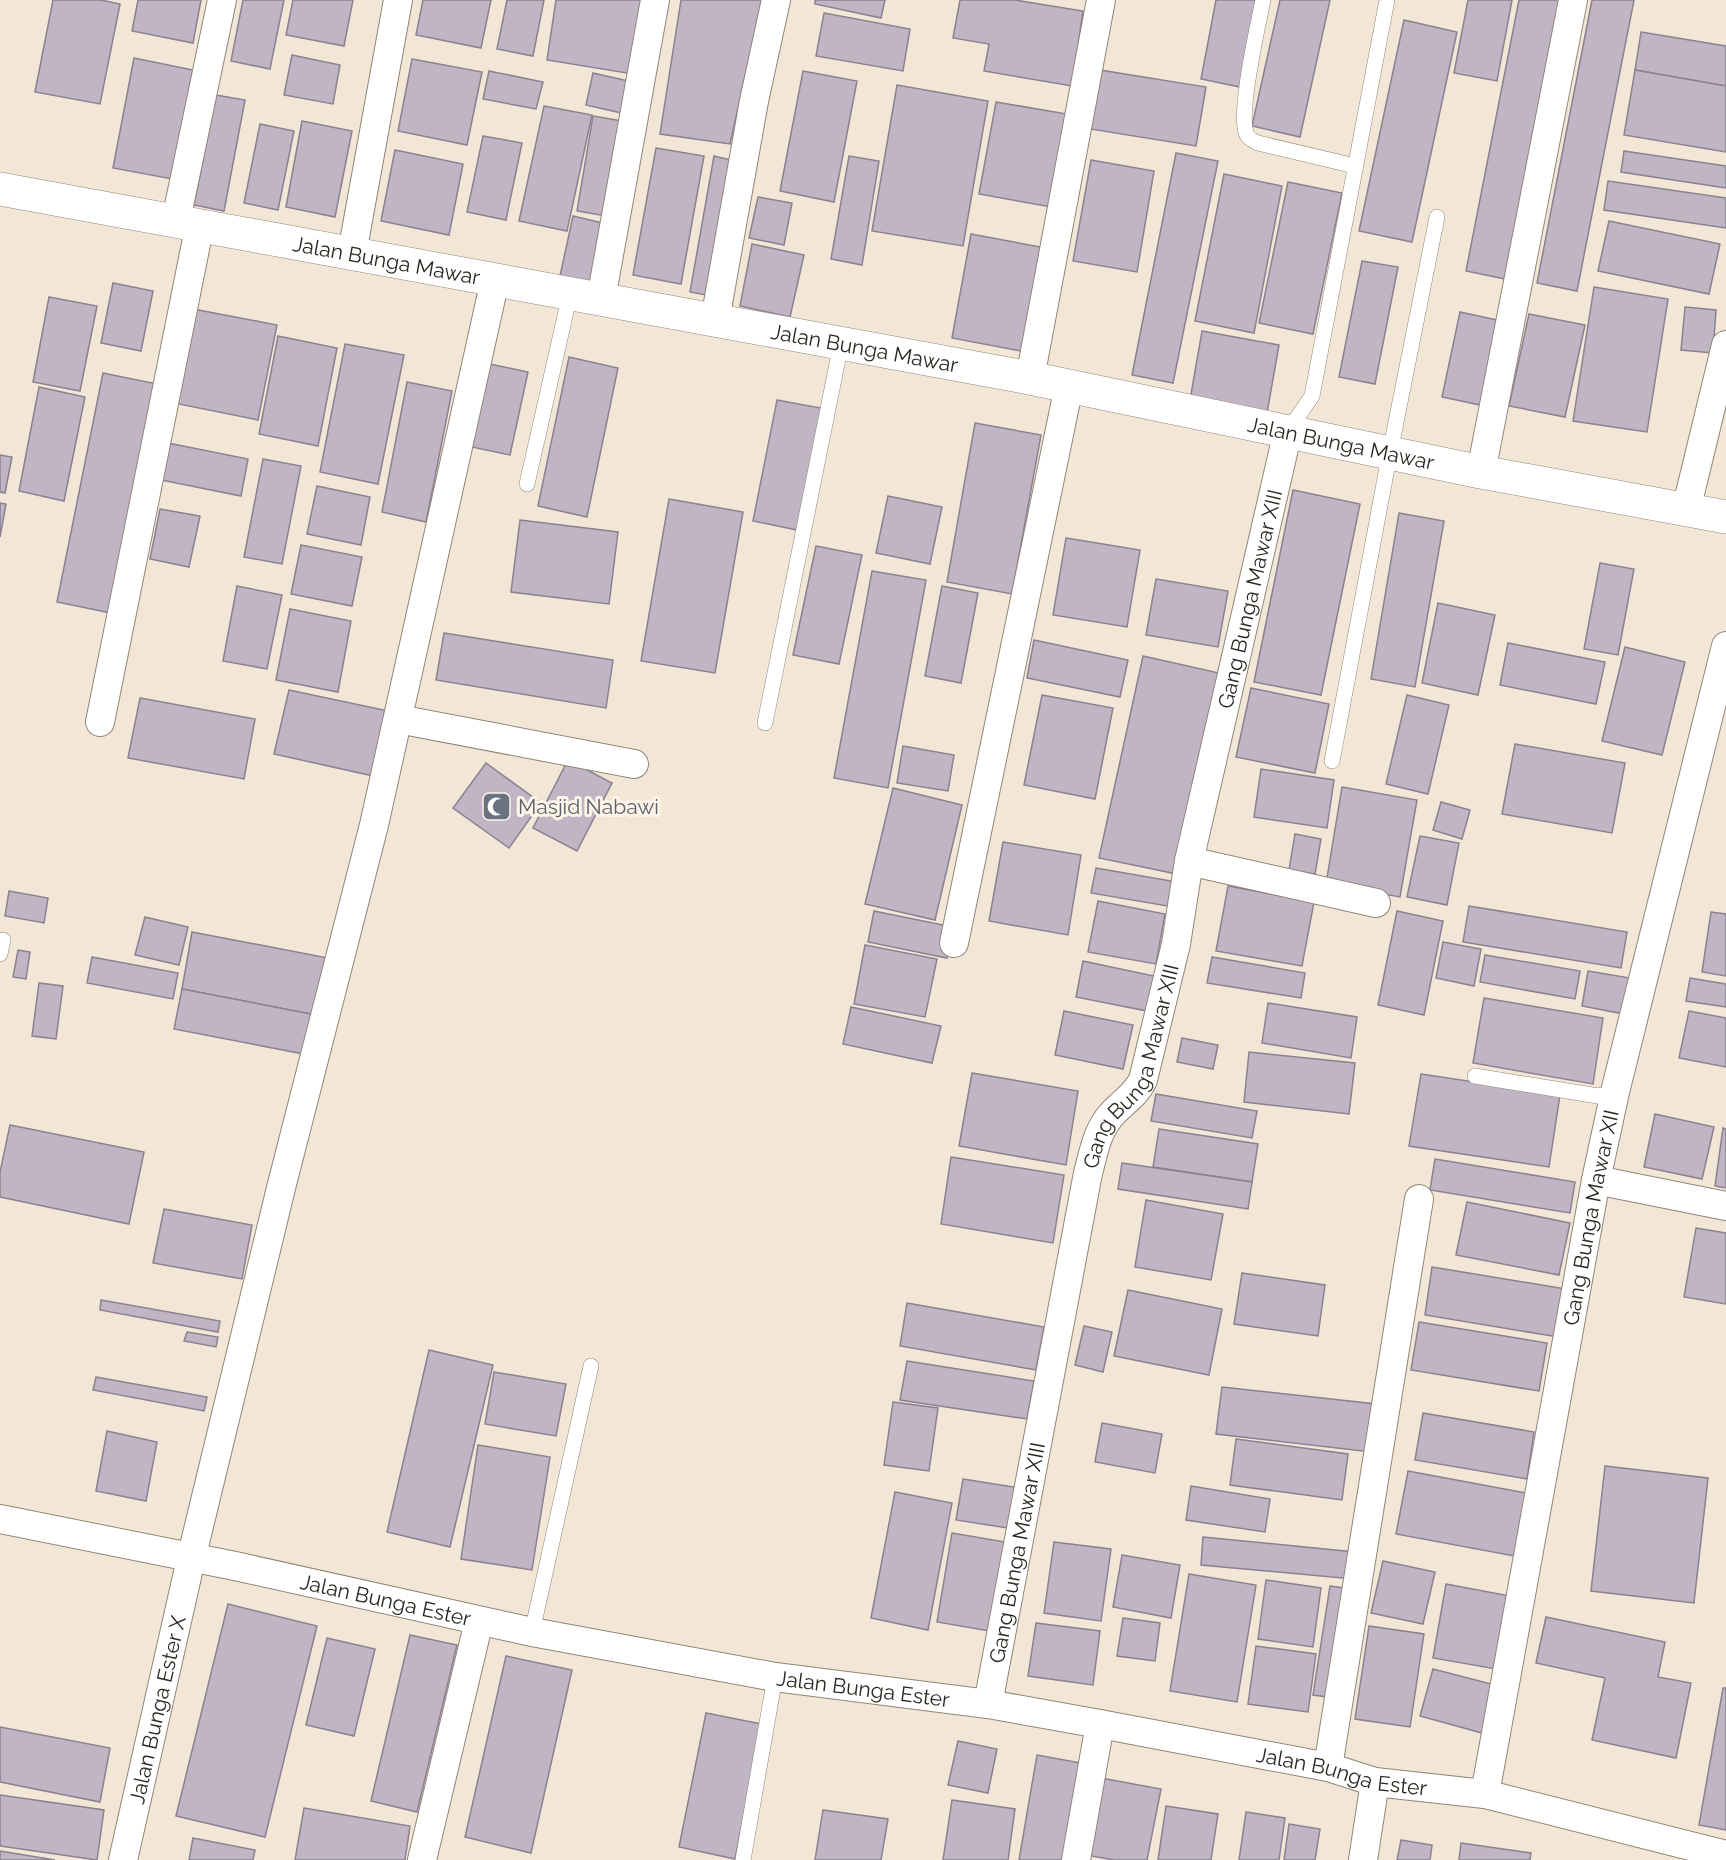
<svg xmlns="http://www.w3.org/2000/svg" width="1726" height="1860" font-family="Raleway,sans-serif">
	<rect width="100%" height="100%" fill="#f2e7d7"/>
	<g fill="#bfb5c5" stroke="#8b8190" stroke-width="1.5">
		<polygon points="53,0 101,0 120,4 100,104 35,92"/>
		<polygon points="138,0 201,0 193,43 132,31"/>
		<polygon points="243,0 284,0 270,69 231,61"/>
		<polygon points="293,0 353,0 344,46 286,35"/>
		<polygon points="423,0 491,0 481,48 416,35"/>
		<polygon points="507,0 544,0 533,56 497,49"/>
		<polygon points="556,0 658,0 645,76 547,60"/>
		<polygon points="681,0 762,0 730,144 660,134"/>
		<polygon points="815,0 885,0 881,18 815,4"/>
		<polygon points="960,0 1015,0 1083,11 1072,86 984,71 989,44 953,38"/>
		<polygon points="1216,0 1257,0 1240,87 1201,79"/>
		<polygon points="1280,0 1330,0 1300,137 1252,126"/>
		<polygon points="1468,0 1512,0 1497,81 1454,73"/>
		<polygon points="1519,0 1564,0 1510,280 1466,271"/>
		<polygon points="1592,0 1634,0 1577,291 1537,283"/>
		<polygon points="824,13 910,29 903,71 816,56"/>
		<polygon points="1404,20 1457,32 1412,242 1359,231"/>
		<polygon points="1641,32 1726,46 1726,86 1635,70"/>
		<polygon points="292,55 340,65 333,104 284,95"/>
		<polygon points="134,58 193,70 172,179 113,168"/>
		<polygon points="412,59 482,72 467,145 398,131"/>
		<polygon points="1094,69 1206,87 1196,146 1084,128"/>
		<polygon points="1635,70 1726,86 1726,152 1624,135"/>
		<polygon points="489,71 543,82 536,109 483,99"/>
		<polygon points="803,71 857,81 834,202 780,191"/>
		<polygon points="593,73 646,85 639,117 586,105"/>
		<polygon points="897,85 988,101 963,246 872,231"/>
		<polygon points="216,95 245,100 224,211 194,205"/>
		<polygon points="996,102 1067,114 1051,207 979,194"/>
		<polygon points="544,106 592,115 567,231 519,221"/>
		<polygon points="593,116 640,124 623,219 577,211"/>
		<polygon points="302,121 352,131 335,217 286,207"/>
		<polygon points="260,124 294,131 278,210 244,203"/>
		<polygon points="483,136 522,143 506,220 467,212"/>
		<polygon points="656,148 704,156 681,284 633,275"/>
		<polygon points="395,150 463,164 449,235 381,221"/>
		<polygon points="1624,151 1726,166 1726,188 1621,172"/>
		<polygon points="1176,153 1218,161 1173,383 1132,375"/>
		<polygon points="714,156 735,161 712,296 690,292"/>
		<polygon points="849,156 879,161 862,265 831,259"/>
		<polygon points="1091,160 1154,171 1137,272 1073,261"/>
		<polygon points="1224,174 1282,186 1254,333 1195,321"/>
		<polygon points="1608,181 1726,198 1726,228 1604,210"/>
		<polygon points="1288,182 1342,193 1313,334 1259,323"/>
		<polygon points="758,197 792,203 784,245 749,238"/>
		<polygon points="573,216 624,228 610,287 560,276"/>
		<polygon points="1609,221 1720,244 1709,294 1598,271"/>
		<polygon points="971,234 1046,248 1026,352 952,338"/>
		<polygon points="752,244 804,255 790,317 740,306"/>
		<polygon points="1362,261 1398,267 1375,384 1339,377"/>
		<polygon points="113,283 153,291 141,351 101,343"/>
		<polygon points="1594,287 1668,299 1647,432 1573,421"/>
		<polygon points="49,297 97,306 80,391 33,382"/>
		<polygon points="1685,307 1716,310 1713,353 1681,350"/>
		<polygon points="188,308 277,325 258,420 169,402"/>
		<polygon points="1460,312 1502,321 1485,406 1442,397"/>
		<polygon points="1529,314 1585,325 1565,417 1509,406"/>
		<polygon points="1202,331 1279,345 1267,413 1190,400"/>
		<polygon points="278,336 337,348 318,446 259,434"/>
		<polygon points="345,344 404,355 378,484 320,472"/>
		<polygon points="569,357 618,368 587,517 538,506"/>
		<polygon points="485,363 528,372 510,455 467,446"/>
		<polygon points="103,373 157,384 111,613 57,602"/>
		<polygon points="407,382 452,391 426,522 382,512"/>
		<polygon points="39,387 85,397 64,501 19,491"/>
		<polygon points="777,400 826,409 802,531 753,521"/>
		<polygon points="975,423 1041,435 1012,594 947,582"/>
		<polygon points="163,442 248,459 241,496 156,479"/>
		<polygon points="0,455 12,457 5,493 0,492"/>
		<polygon points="263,459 301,466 282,564 244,557"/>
		<polygon points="317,486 370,497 361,545 307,534"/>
		<polygon points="1293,490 1360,504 1321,695 1254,682"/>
		<polygon points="888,496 942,507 930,564 876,553"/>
		<polygon points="669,499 743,512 715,673 641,661"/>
		<polygon points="0,503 6,504 0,537"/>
		<polygon points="160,509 200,516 189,567 150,559"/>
		<polygon points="1399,513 1444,521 1415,687 1371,679"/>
		<polygon points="520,520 618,532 609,604 511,592"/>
		<polygon points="1066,538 1140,550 1127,627 1053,615"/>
		<polygon points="301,545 362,557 352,606 291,594"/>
		<polygon points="816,546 862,555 839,664 793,655"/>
		<polygon points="1600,563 1634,569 1618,655 1584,649"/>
		<polygon points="872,571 926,580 888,788 834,778"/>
		<polygon points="1156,579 1228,591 1218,647 1146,635"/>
		<polygon points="237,586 282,595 267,669 223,661"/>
		<polygon points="942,586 978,593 961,683 925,676"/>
		<polygon points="1438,603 1495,615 1478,695 1422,683"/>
		<polygon points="290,609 351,621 338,692 276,680"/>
		<polygon points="444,633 613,660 606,708 436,680"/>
		<polygon points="1034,640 1128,660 1120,697 1027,678"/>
		<polygon points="1508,643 1605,662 1596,704 1500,685"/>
		<polygon points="1625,647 1685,662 1662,755 1602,741"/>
		<polygon points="1143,656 1219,673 1177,874 1099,858"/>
		<polygon points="1251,688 1329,704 1315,773 1236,757"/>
		<polygon points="289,690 393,712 378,777 274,754"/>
		<polygon points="1042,695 1113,708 1095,799 1024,785"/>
		<polygon points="1407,695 1449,705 1428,794 1386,784"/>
		<polygon points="140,698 255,719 244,779 128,758"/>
		<polygon points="1515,744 1625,763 1612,833 1502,814"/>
		<polygon points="903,746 954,755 948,791 897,783"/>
		<polygon points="568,760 612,783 577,851 533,828"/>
		<polygon points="486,763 541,803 509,848 453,808"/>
		<polygon points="1261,769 1334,780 1327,828 1254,817"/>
		<polygon points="1342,787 1417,800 1400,897 1326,884"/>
		<polygon points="893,788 962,805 935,920 865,904"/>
		<polygon points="1441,802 1470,810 1462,839 1433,830"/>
		<polygon points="1295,834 1321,839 1315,874 1289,870"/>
		<polygon points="1420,836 1459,843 1447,905 1407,897"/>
		<polygon points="1003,842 1081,855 1068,935 989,921"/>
		<polygon points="1096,868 1183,883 1179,908 1091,893"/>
		<polygon points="1228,886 1314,902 1302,966 1216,951"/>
		<polygon points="9,891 48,898 44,923 5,916"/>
		<polygon points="1098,901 1165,914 1156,964 1088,952"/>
		<polygon points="1469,906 1627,932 1621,968 1463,942"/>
		<polygon points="874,911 953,927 947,958 868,942"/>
		<polygon points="1397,911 1443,921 1424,1015 1378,1005"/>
		<polygon points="1711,912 1726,914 1726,976 1702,972"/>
		<polygon points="145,917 188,927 179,965 135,955"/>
		<polygon points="192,932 328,958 316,1015 182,989"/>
		<polygon points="1443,942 1481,949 1474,986 1436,978"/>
		<polygon points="865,945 937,959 925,1017 854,1004"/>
		<polygon points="18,950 30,952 26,979 13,977"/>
		<polygon points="1485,955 1580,971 1575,999 1480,982"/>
		<polygon points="92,957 178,973 173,999 87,983"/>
		<polygon points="1212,957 1305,973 1301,998 1207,983"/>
		<polygon points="1083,961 1154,976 1147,1011 1076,997"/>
		<polygon points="1588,971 1630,978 1624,1014 1582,1006"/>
		<polygon points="1690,978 1726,984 1726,1007 1686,1001"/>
		<polygon points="39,983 63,986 56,1039 32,1036"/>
		<polygon points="182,989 316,1015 309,1055 174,1029"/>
		<polygon points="1484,998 1603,1018 1593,1084 1473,1063"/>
		<polygon points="1268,1003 1357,1017 1351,1058 1262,1043"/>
		<polygon points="851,1007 941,1026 932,1063 843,1044"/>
		<polygon points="1064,1011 1133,1025 1123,1069 1055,1055"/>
		<polygon points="1689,1011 1726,1018 1726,1067 1679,1058"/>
		<polygon points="1182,1038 1218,1045 1213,1069 1177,1062"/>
		<polygon points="1249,1052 1355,1063 1349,1114 1244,1102"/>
		<polygon points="972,1073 1078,1091 1066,1165 959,1146"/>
		<polygon points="1421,1074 1560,1095 1549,1167 1409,1146"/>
		<polygon points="1156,1094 1257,1111 1252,1138 1151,1121"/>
		<polygon points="1655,1114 1714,1127 1702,1179 1644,1167"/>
		<polygon points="10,1125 144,1152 129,1224 0,1197 0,1172"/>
		<polygon points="1723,1128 1726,1129 1726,1188 1715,1186"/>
		<polygon points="1159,1129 1258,1144 1252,1182 1153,1167"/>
		<polygon points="951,1157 1064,1175 1053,1243 941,1224"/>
		<polygon points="1435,1159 1575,1182 1570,1213 1430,1190"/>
		<polygon points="1122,1163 1252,1182 1248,1209 1118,1189"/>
		<polygon points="1146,1200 1223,1214 1211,1280 1135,1267"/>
		<polygon points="1467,1202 1570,1223 1559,1275 1456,1255"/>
		<polygon points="164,1209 252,1225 242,1279 153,1263"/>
		<polygon points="1696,1228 1726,1233 1726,1304 1684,1297"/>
		<polygon points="1432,1267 1566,1289 1558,1337 1425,1315"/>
		<polygon points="1242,1273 1325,1285 1318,1336 1234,1324"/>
		<polygon points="1128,1290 1222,1309 1209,1375 1114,1356"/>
		<polygon points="101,1300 220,1321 218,1332 100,1310"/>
		<polygon points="907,1303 1044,1327 1036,1370 900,1346"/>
		<polygon points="1419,1322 1547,1343 1539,1391 1411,1370"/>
		<polygon points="1084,1326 1112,1332 1103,1372 1075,1365"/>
		<polygon points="187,1332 218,1337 216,1347 184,1341"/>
		<polygon points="429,1350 493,1365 450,1547 387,1532"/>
		<polygon points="907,1361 1034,1381 1027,1419 900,1400"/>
		<polygon points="494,1372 566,1384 556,1436 485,1424"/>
		<polygon points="96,1377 207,1397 204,1411 93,1390"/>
		<polygon points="1222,1387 1376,1404 1371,1452 1216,1434"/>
		<polygon points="893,1402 938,1408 929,1471 884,1465"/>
		<polygon points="1423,1413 1534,1432 1527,1479 1415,1460"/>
		<polygon points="1102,1423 1162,1434 1155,1473 1095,1462"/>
		<polygon points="107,1431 157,1442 146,1501 96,1491"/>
		<polygon points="1236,1439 1348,1454 1342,1500 1230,1485"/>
		<polygon points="478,1445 550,1457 532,1570 461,1559"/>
		<polygon points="1605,1466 1708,1478 1694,1603 1591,1591"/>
		<polygon points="1408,1471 1526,1493 1514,1556 1396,1534"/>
		<polygon points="963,1479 1020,1488 1014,1529 956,1520"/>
		<polygon points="1191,1486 1270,1499 1265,1532 1186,1520"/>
		<polygon points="895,1492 952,1503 928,1630 871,1618"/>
		<polygon points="952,1533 1011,1543 995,1632 937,1622"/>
		<polygon points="1203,1537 1355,1552 1353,1579 1201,1565"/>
		<polygon points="1054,1542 1111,1549 1101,1621 1044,1613"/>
		<polygon points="1122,1555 1180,1565 1171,1618 1113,1607"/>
		<polygon points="1383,1561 1435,1572 1423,1624 1371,1613"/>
		<polygon points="1189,1574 1256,1585 1237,1702 1170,1691"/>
		<polygon points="1266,1580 1321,1588 1313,1647 1258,1639"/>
		<polygon points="1446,1584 1510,1596 1496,1669 1433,1658"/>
		<polygon points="1330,1586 1352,1589 1335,1698 1313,1695"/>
		<polygon points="228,1604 317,1626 265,1837 176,1816"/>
		<polygon points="1546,1617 1665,1642 1658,1677 1691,1683 1676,1758 1592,1740 1605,1678 1536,1663"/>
		<polygon points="1123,1618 1160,1623 1155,1661 1117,1656"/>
		<polygon points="1036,1623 1100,1631 1093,1685 1028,1676"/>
		<polygon points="1369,1626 1424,1634 1410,1727 1355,1719"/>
		<polygon points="410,1635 457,1645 417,1812 371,1801"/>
		<polygon points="327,1638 375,1649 354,1736 306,1725"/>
		<polygon points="1256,1646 1316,1654 1308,1712 1248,1704"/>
		<polygon points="506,1656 572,1670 531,1853 465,1837"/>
		<polygon points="1433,1669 1495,1685 1482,1733 1420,1716"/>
		<polygon points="1723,1688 1726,1688 1726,1830 1699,1825"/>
		<polygon points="706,1713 762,1724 735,1859 679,1847"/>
		<polygon points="0,1727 110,1748 100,1802 0,1782"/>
		<polygon points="958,1741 997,1749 988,1793 948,1785"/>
		<polygon points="1037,1755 1081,1763 1064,1860 1019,1860"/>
		<polygon points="1101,1778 1161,1789 1147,1860 1114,1860 1086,1855"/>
		<polygon points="0,1795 104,1810 97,1860 0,1846"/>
		<polygon points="952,1800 1015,1809 1008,1860 943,1860"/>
		<polygon points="1166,1806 1218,1814 1211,1860 1158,1860"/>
		<polygon points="304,1808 410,1826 405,1860 295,1860"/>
		<polygon points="823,1810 888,1819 881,1860 815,1860"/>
		<polygon points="1246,1812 1285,1818 1279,1860 1239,1860"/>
		<polygon points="1289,1824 1320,1829 1315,1860 1284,1860"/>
		<polygon points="193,1838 255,1850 253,1860 189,1860"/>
		<polygon points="1401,1840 1432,1845 1430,1860 1397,1860"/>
		<polygon points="1461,1843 1531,1853 1530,1860 1459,1860"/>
		<polygon points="0,1851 55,1860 0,1860"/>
	</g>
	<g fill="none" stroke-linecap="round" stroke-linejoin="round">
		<defs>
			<g id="service">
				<path d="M1263,0C1258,26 1237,115 1247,135C1249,139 1254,141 1258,143L1355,166"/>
				<polyline points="1288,431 1312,396 1387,0"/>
				<polyline points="527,484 570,294"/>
				<polyline points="765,723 841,344"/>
				<polyline points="1332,761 1390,452 1437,217"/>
				<polyline points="0,954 3,940"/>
				<polyline points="1475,1076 1598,1096 1615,1092"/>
				<polyline points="532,1632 591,1366"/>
				<polyline points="743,1860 775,1677"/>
			</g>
			<g id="minor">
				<polyline points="176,220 222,0"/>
				<polyline points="352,253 398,0"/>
				<polyline points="601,299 655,0"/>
				<polyline points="715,320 754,101 776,0"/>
				<polyline points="1030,378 1101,0"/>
				<polyline points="1481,472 1573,0"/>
				<polyline points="1686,510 1726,345"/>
				<polyline points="398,719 634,764"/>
				<polyline points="100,722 200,224"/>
				<polyline points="1189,861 1376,903"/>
				<polyline points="954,943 1069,386"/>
				<polyline points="1596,1180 1726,1206"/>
				<path id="s1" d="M0,1519L235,1566L532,1632L775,1677L988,1704L1100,1724L1328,1767L1375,1782L1485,1794L1726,1855"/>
				<path id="s2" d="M988,1704L1088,1173C1093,1155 1096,1135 1108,1119C1119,1104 1134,1098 1143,1080L1176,944L1189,861L1288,431"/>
				<polyline points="1328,1767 1419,1199"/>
				<path id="s3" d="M1485,1794L1596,1180L1615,1092L1726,646"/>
				<path id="s4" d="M123,1860L191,1559L281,1188L374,825L495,280"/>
				<polyline points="422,1860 479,1621"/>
				<polyline points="1076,1860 1100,1724"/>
				<polyline points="1363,1860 1375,1782"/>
			</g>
			<g id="tertiary">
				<path id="s5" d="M0,189L1030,378L1481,472L1726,517"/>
			</g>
		</defs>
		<use href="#service" stroke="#908677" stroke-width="16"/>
		<use href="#minor" stroke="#908677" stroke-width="30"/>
		<use href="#tertiary" stroke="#908677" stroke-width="34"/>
		<use href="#service" stroke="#fff" stroke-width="15"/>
		<use href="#minor" stroke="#fff" stroke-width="28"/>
		<use href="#tertiary" stroke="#fff" stroke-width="33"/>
	</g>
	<defs>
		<symbol id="mosque-square" viewBox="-11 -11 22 22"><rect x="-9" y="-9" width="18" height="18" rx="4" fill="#6b7280" stroke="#fef5e8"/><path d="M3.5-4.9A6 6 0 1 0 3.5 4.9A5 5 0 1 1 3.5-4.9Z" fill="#fff"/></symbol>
	</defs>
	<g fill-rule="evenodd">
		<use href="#mosque-square" x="480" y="790" width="33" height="33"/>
	</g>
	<g text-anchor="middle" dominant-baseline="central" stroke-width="6" stroke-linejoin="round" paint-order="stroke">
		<g font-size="21" fill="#2c2821" stroke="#fef5e8">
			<text stroke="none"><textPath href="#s5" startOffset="393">Jalan Bunga Mawar</textPath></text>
			<text stroke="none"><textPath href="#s5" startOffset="879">Jalan Bunga Mawar</textPath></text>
			<text stroke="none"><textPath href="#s5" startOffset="1365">Jalan Bunga Mawar</textPath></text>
			<text stroke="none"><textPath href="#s2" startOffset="1144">Gang Bunga Mawar XIII</textPath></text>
			<text stroke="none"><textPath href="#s2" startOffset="658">Gang Bunga Mawar XIII</textPath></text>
			<text stroke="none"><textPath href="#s3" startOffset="586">Gang Bunga Mawar XII</textPath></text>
			<text stroke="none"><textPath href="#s2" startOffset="154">Gang Bunga Mawar XIII</textPath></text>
			<text stroke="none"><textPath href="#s1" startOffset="394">Jalan Bunga Ester</textPath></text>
			<text stroke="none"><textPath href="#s1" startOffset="880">Jalan Bunga Ester</textPath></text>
			<text stroke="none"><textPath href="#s4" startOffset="154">Jalan Bunga Ester X</textPath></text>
			<text stroke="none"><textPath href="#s1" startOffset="1366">Jalan Bunga Ester</textPath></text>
		</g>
		<g font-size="21" fill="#5b616d" stroke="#fef5e8" text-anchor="start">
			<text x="518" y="806">Masjid Nabawi</text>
		</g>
	</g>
</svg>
